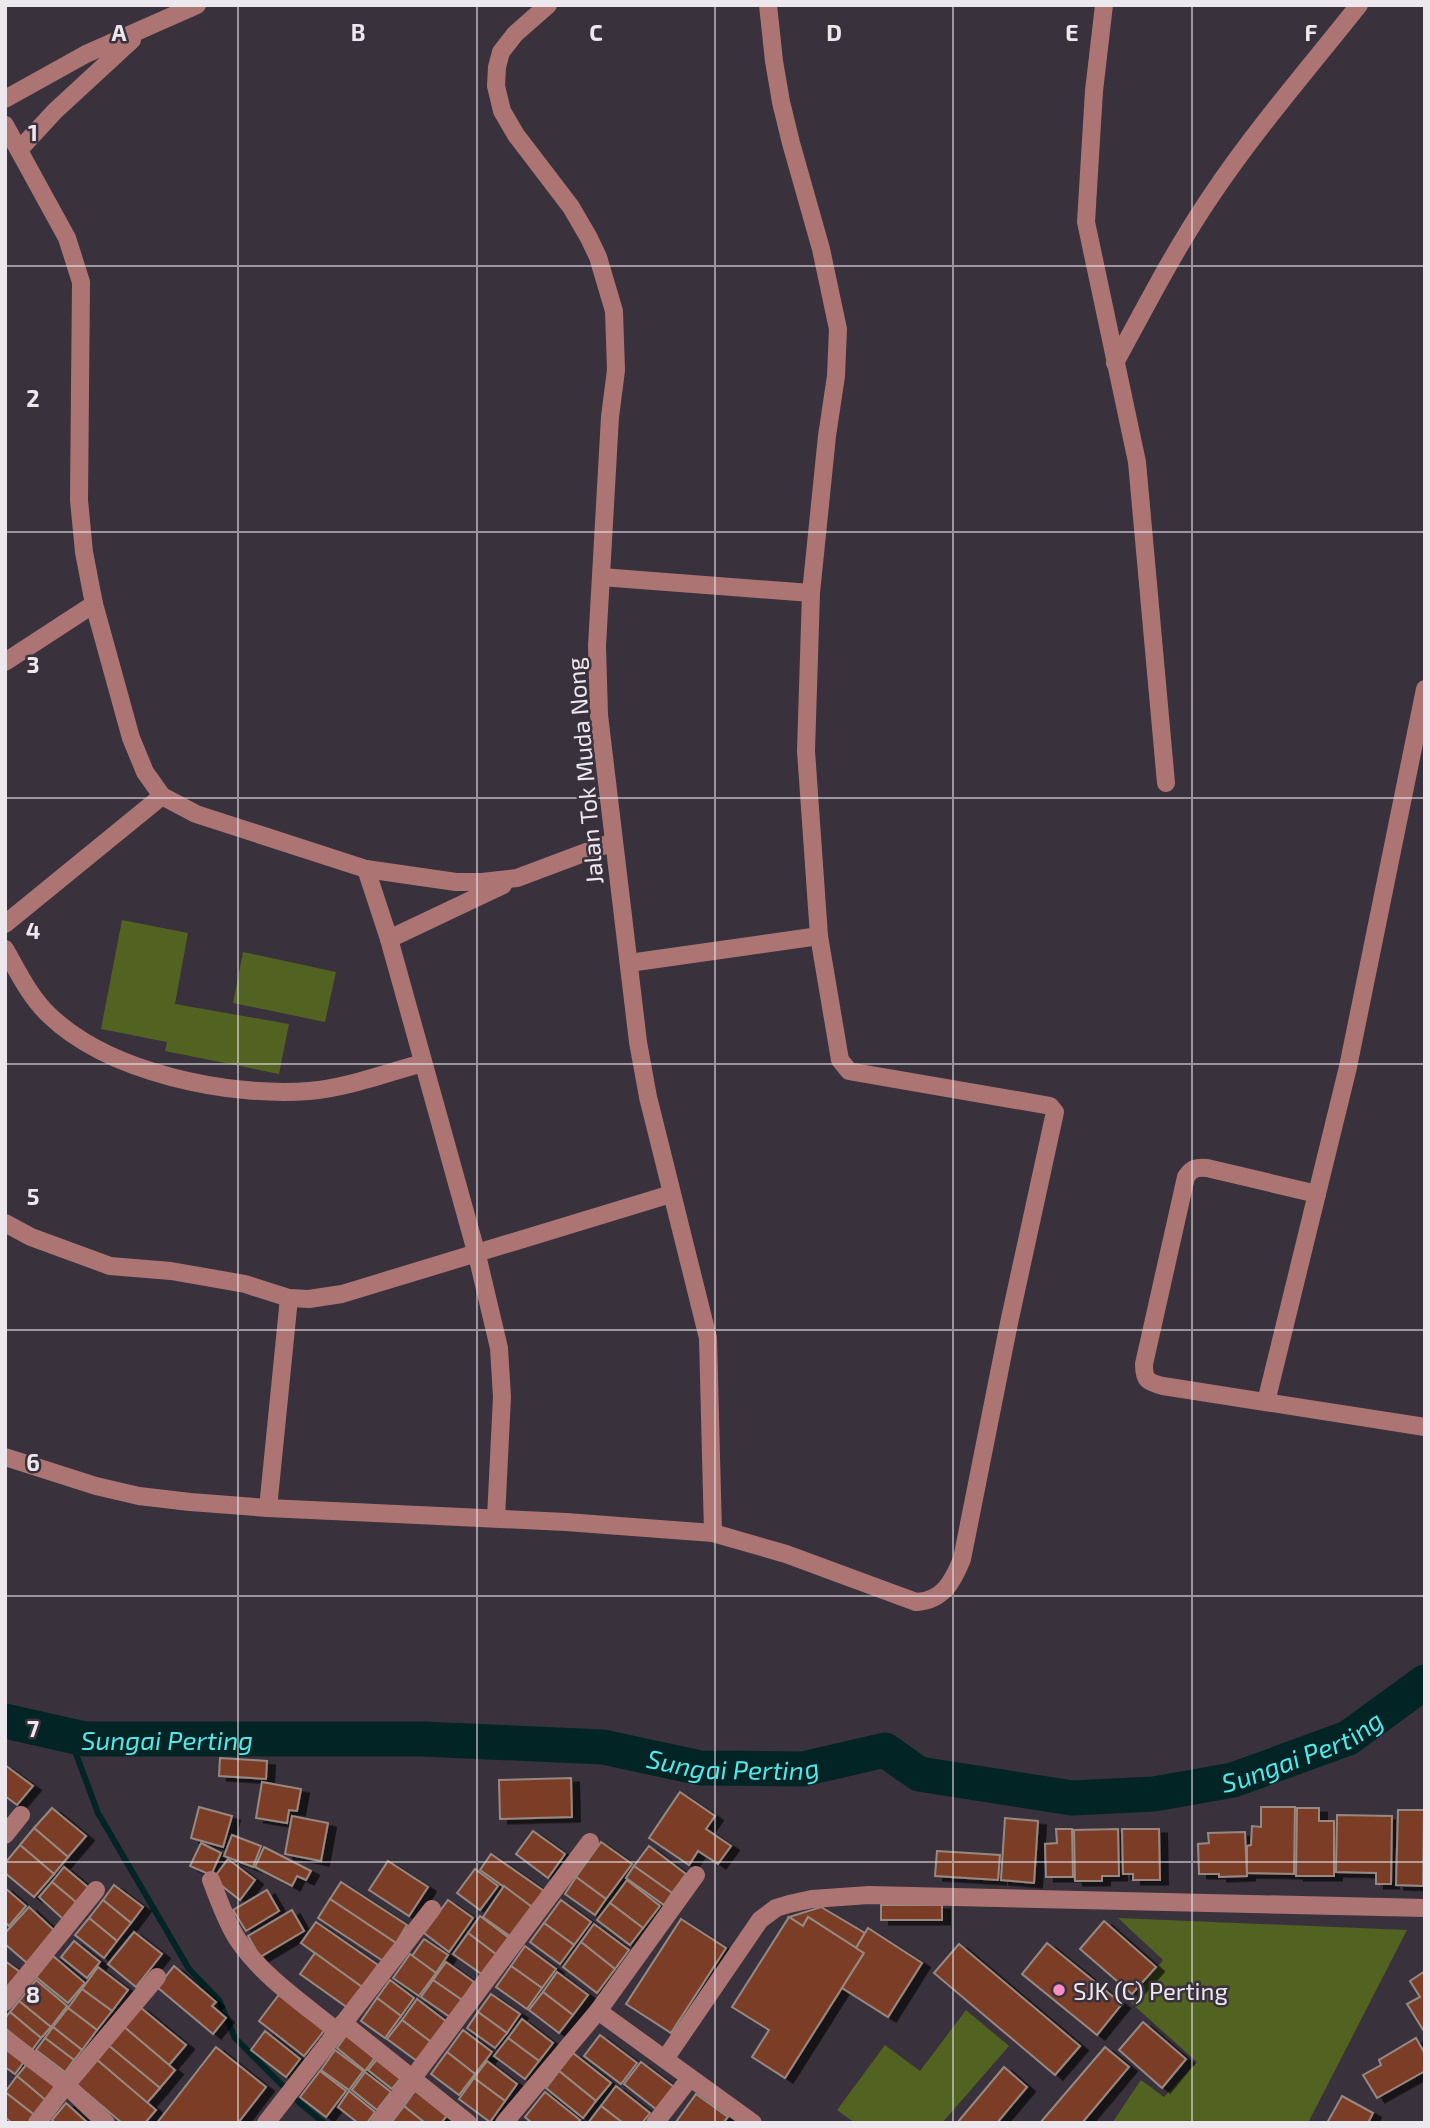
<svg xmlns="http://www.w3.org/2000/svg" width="1430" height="2128" font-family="'Exo 2',sans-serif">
	<defs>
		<filter id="shadow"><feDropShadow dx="8" dy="4.5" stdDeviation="0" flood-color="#0009"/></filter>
	</defs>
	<rect width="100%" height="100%" fill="#39313c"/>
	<g fill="#526221">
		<polygon points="122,920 188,933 175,1004 289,1024 279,1074 165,1051 167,1042 101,1029"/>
		<polygon points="243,952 336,972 325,1022 233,1003"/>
		<polygon points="1118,1918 1407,1930 1308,2123 1112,2123 1141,2080 1164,2097 1197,2062 1130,2002 1163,1960"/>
		<polygon points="966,2010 1009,2046 942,2123 855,2123 837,2110 885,2045 920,2071"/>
	</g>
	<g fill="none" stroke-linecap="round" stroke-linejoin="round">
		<polyline stroke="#032425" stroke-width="6" points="69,1735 98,1813 189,1969 219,2000 235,2038 301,2104 324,2123"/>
		<path stroke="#032425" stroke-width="35" id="s1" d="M5,1721L85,1739H422L603,1747L701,1768L803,1769L885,1750L919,1774L1072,1798L1154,1794L1233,1780L1348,1738L1425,1682"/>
	</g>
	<g fill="#7c3e25" stroke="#978882" stroke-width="2" filter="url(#shadow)">
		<polygon points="220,1758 267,1761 266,1779 219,1776"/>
		<polygon points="5,1765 33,1786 17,1805 5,1796"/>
		<polygon points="571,1778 572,1817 500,1819 499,1780"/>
		<polygon points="262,1782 301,1789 297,1811 289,1810 287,1823 256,1818"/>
		<polygon points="680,1792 715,1816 706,1829 731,1846 718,1864 698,1851 689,1865 649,1838"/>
		<polygon points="199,1807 232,1816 223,1847 191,1838"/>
		<polygon points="1261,1807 1295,1807 1294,1874 1247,1873 1247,1846 1251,1845 1252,1826 1261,1827"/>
		<polygon points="52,1808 86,1836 68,1857 34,1828"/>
		<polygon points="1297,1808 1319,1808 1319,1821 1334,1821 1334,1876 1296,1876"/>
		<polygon points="1398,1810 1424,1810 1423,1886 1396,1885"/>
		<polygon points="1337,1815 1392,1816 1391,1884 1376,1884 1376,1873 1336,1872"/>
		<polygon points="292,1816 328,1823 321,1861 285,1854"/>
		<polygon points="1005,1818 1038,1821 1034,1883 1001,1880"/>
		<polygon points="34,1828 68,1857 54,1874 20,1845"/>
		<polygon points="1056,1829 1072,1829 1073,1877 1046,1877 1045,1844 1057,1843"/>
		<polygon points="1118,1829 1119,1876 1102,1876 1102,1881 1075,1881 1074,1830"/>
		<polygon points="1122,1829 1159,1829 1160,1880 1133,1880 1133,1874 1123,1874"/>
		<polygon points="533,1831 565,1854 548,1878 516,1854"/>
		<polygon points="1245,1832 1247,1876 1219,1877 1219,1874 1199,1874 1198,1844 1209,1843 1208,1833"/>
		<polygon points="232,1835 261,1846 253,1867 224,1856"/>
		<polygon points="601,1842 632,1864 606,1899 576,1877"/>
		<polygon points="201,1843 221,1853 211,1875 190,1866"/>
		<polygon points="20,1845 54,1874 34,1897 5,1873 5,1863"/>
		<polygon points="649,1846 686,1874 672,1893 634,1866"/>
		<polygon points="264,1847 311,1871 306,1880 297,1876 292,1886 255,1867"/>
		<polygon points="937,1851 1000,1855 998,1880 935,1876"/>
		<polygon points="491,1854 544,1891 532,1907 480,1870"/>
		<polygon points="228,1859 255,1880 240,1900 213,1879"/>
		<polygon points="388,1861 428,1887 409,1916 369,1890"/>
		<polygon points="634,1866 672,1893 664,1905 626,1878"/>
		<polygon points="64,1867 89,1888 77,1903 52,1882"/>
		<polygon points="475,1869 498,1886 480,1910 457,1893"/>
		<polygon points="576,1877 606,1899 595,1915 565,1894"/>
		<polygon points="627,1880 660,1906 643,1928 610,1903"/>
		<polygon points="52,1882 77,1903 63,1919 39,1897"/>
		<polygon points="341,1882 407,1925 396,1943 330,1899"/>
		<polygon points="114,1885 143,1907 131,1923 103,1900"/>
		<polygon points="504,1886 532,1907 511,1937 483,1917"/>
		<polygon points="5,1888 26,1906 9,1926 5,1922"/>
		<polygon points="267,1890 279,1911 246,1931 233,1910"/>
		<polygon points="330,1899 396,1943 383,1961 318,1918"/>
		<polygon points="103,1900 131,1923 117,1941 89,1918"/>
		<polygon points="448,1900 473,1918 449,1952 424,1933"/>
		<polygon points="561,1900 591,1922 574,1945 544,1923"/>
		<polygon points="610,1903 643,1928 630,1945 597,1920"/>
		<rect x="881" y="1905" width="61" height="15"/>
		<polygon points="29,1907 55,1931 27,1963 5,1944 5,1933"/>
		<polygon points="821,1907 865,1933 856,1948 808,1917 803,1926 789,1917"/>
		<polygon points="292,1910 304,1931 260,1957 248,1936"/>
		<polygon points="480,1916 509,1938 497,1955 468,1933"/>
		<polygon points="789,1917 803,1926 808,1917 864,1953 785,2078 752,2057 769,2030 732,2007"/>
		<polygon points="89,1918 117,1941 104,1958 75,1935"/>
		<polygon points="681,1919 726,1948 671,2033 626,2004"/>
		<polygon points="1104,1921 1156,1967 1132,1994 1080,1949"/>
		<polygon points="316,1922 378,1965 362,1987 301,1943"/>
		<polygon points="544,1923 574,1945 560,1964 530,1942"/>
		<polygon points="594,1924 629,1950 615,1969 581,1942"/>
		<polygon points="868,1928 922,1963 888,2017 842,1988 864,1953 856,1948"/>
		<polygon points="134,1932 162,1954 136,1987 108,1964"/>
		<polygon points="468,1933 497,1955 483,1975 453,1954"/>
		<polygon points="424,1939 448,1955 436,1973 412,1956"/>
		<polygon points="74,1941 100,1962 87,1978 61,1957"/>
		<polygon points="581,1942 615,1969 597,1993 563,1967"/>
		<polygon points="1047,1943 1122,2004 1097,2035 1022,1974"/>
		<polygon points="959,1944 1080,2046 1055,2075 934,1973"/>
		<polygon points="525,1946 556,1969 542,1988 511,1966"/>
		<polygon points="315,1953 362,1987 348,2008 300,1974"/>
		<polygon points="410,1954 436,1973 419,1996 393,1978"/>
		<polygon points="53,1956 85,1983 68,2003 36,1977"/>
		<polygon points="5,1961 20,1972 5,1989"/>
		<polygon points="446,1962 474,1982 462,2000 433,1980"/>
		<polygon points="174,1966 216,2002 212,2006 226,2018 213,2034 157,1987"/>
		<polygon points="511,1966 542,1988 527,2009 496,1987"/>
		<polygon points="98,1967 128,1990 112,2011 82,1989"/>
		<polygon points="1425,1971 1425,2033 1407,2004 1420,1997 1410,1981"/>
		<polygon points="557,1972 588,1995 573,2015 543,1992"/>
		<polygon points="36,1980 67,2006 51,2027 19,2001"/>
		<polygon points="390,1980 414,1998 401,2016 377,1998"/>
		<polygon points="433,1980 462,2000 450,2017 421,1997"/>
		<polygon points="82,1989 112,2011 97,2030 68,2008"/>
		<polygon points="281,1992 327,2027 304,2056 259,2021"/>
		<polygon points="543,1992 573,2015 559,2033 529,2010"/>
		<polygon points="491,1994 520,2014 507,2033 478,2012"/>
		<polygon points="377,1998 401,2016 385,2038 361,2021"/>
		<polygon points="417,1999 447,2022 431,2042 402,2020"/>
		<polygon points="19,2001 51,2027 41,2038 10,2012"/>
		<polygon points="140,2007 186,2045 169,2065 123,2026"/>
		<polygon points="68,2008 97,2030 82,2050 53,2027"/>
		<polygon points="10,2012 41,2038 32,2050 5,2028 5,2018"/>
		<polygon points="478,2012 507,2033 495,2048 467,2028"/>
		<polygon points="522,2019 553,2043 539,2061 508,2038"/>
		<polygon points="402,2020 431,2042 417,2061 387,2039"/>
		<polygon points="1143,2022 1186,2059 1162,2088 1119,2050"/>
		<polygon points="123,2026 175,2070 160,2088 108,2045"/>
		<polygon points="53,2027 82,2050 74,2060 45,2038"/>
		<polygon points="463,2030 492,2052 475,2074 447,2052"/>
		<polygon points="265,2031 300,2059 286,2077 251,2050"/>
		<polygon points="348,2033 377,2055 365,2071 337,2048"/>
		<polygon points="600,2035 637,2063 621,2084 584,2056"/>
		<polygon points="45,2038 74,2060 65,2072 36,2050"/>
		<polygon points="508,2038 539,2061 525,2079 494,2056"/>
		<polygon points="1416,2038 1425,2054 1425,2071 1377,2098 1363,2075 1381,2065 1379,2060"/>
		<polygon points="5,2044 26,2059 15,2074 5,2067"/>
		<polygon points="108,2045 160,2088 147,2103 96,2059"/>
		<polygon points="216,2047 266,2087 238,2123 157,2123"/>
		<polygon points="1105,2047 1129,2067 1082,2123 1040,2123"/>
		<polygon points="335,2050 363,2071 349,2090 321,2070"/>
		<polygon points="447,2052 475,2074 459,2095 431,2074"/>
		<polygon points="573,2053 611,2083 596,2101 559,2071"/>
		<polygon points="378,2058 402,2077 392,2089 368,2070"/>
		<polygon points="31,2059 62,2086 49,2103 17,2076"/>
		<polygon points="96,2059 156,2110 145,2123 122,2123 76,2084"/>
		<polygon points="487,2061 517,2084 505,2101 474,2078"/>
		<polygon points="641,2062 674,2087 657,2110 624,2084"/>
		<polygon points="1004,2067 1027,2087 997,2123 957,2123"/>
		<polygon points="320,2071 346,2091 326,2117 300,2097"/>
		<polygon points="559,2071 596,2101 583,2118 546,2088"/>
		<polygon points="365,2072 391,2092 377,2110 352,2090"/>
		<polygon points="17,2076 49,2103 37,2117 5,2092"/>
		<polygon points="474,2078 505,2101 490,2122 459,2099"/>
		<polygon points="616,2086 650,2113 642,2123 623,2123 601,2106"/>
		<polygon points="417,2088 449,2113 441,2123 425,2123 404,2106"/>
		<polygon points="349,2091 375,2112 367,2123 358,2123 338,2107"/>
		<polygon points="5,2092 37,2117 32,2123 12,2123 5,2117"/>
		<polygon points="545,2092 580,2120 577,2123 532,2123 525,2117"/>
		<polygon points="696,2094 728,2117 723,2123 676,2122"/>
		<polygon points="1342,2096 1373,2113 1368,2123 1327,2123"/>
		<polygon points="66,2103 88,2123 55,2123 52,2120"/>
		<polygon points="404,2106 425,2123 391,2123"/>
		<polygon points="601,2106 623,2123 588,2123"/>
	</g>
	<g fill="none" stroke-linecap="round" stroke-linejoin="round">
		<g stroke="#ac7574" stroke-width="18">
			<polyline points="548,5 515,34 501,52 497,67 496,86 502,111 516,135 571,207 589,238 598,257 614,311 616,370 610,417 597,646 599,715 638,1042 648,1097 708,1338 713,1533"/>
			<polyline points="1104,5 1094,91 1086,222 1137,462 1166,783"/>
			<polyline points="5,99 86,54 197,5"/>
			<polyline points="5,125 67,238 81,282 79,500 84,552 94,604 131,738 145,772 162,796 196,814 366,869 456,882 482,882 517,878 613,842"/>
			<polyline points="19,150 55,111 132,40"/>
			<path d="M1115,363C1146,306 1175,249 1211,196C1256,129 1309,68 1359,5"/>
			<polyline points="601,577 811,593"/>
			<polyline points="5,662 94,604"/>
			<polyline points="366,869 389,939 477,1255 499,1348 502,1397 496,1518"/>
			<polyline points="5,924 162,796"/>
			<polyline points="389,939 503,885"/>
			<path d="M5,949C18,972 30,997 49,1015C109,1073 228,1097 309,1091C347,1088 386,1073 423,1063"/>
			<polyline points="629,963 819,936"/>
			<path d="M1317,1194L1207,1168C1197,1167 1192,1168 1186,1177L1144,1364C1144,1380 1147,1382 1163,1386L1425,1427"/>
			<polyline points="5,1223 31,1237 110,1266 171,1271 245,1284 289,1298 309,1299 342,1294 671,1194"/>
			<polyline points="1266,1402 1348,1067 1425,689"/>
			<path d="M5,1457L96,1486L139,1496L190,1502L268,1508L566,1522L713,1533L786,1554L916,1602C943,1601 953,1581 962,1559L1009,1323L1055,1112L1050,1106L1045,1105L854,1072L849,1071L840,1060L819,936L806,751L811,593L827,436L836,376L838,329L821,249L791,143L781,102L774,61L768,5"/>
			<polyline points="268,1508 289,1298"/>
			<polyline points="5,1835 21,1815"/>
			<path d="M211,1880C219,1900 226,1922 238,1940C263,1977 304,2004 338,2032"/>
			<polyline points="5,2002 96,1890"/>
			<polyline points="598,2011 753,2123"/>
			<polyline points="343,2023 468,2123"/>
			<polyline points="5,2039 66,2085 106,2123"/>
			<polyline points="665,2059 760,1920 776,1908 789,1904 812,1899 869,1895 1425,1908"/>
			<polyline points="37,2123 66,2085 157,1977"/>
			<polyline points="266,2123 432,1909"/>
			<polyline points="379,2123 590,1842"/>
			<polyline points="504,2123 598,2011 696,1875"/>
			<polyline points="655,2123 690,2078"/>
		</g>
	</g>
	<path fill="none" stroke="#ece8ee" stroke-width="2" stroke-opacity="0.55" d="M238,5V2123M477,5V2123M715,5V2123M953,5V2123M1192,5V2123M5,266H1425M5,532H1425M5,798H1425M5,1064H1425M5,1330H1425M5,1596H1425M5,1862H1425"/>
	<circle fill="#fa8fc8" stroke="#39313c" stroke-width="2.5" cx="1059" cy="1990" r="7"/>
	<g text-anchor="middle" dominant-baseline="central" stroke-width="5" stroke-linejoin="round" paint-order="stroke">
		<g font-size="24" fill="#ece8ee" stroke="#39313c">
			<text transform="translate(584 771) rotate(-95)">Jalan Tok Muda Nong</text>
		</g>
		<g font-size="24" fill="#ece8ee" stroke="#39313c" text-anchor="start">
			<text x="1073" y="1990">SJK (C) Perting</text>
		</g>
		<g font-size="26" font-style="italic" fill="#53e8ea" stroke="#39313c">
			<text stroke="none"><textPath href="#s1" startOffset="164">Sungai Perting</textPath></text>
			<text stroke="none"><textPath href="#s1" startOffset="1320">Sungai Perting</textPath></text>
			<text stroke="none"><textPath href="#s1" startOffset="732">Sungai Perting</textPath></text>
		</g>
	</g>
	<g font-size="23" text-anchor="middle" font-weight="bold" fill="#ece8ee" stroke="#39313c" stroke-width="5" stroke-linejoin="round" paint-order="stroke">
		<text x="119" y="41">A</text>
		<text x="358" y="41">B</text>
		<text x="596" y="41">C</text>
		<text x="834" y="41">D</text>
		<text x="1072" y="41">E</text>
		<text x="1311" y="41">F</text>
		<text x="33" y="141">1</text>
		<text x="33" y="407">2</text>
		<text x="33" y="673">3</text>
		<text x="33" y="939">4</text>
		<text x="33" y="1205">5</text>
		<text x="33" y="1471">6</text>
		<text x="33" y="1737">7</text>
		<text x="33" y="2003">8</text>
	</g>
	<rect width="1430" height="2128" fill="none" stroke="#ece8ee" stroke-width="14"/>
</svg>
